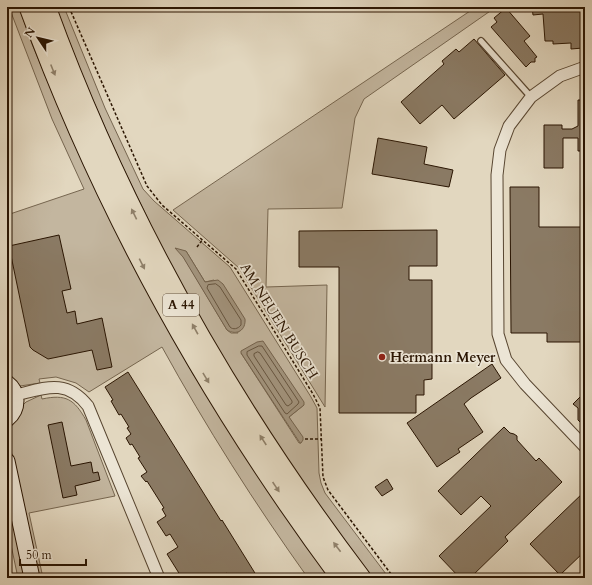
<svg xmlns="http://www.w3.org/2000/svg" width="592" height="585" font-family="Cardo,serif">
	<rect width="100%" height="100%" fill="#e2d7bf"/>
	<filter id="stains"><feTurbulence type="fractalNoise" baseFrequency=".005" numOctaves="4"/><feColorMatrix values="0 0 0 0 .2 0 0 0 0 .09 0 0 0 0 .02 0 0 0 .5 -.17"/></filter>
	<radialGradient id="worn" r=".72"><stop offset=".6" stop-color="#630" stop-opacity="0"/><stop offset="1" stop-color="#630" stop-opacity=".3"/></radialGradient>
	<g fill="#c3b69f" stroke="#766650" fill-rule="evenodd">
		<path d="M9,7H19L32,44L71,137L139,275L193,374L317,561L330,578H308C255,504 206,427 162,347L89,392L76,383L56,377L39,379L40,383L20,386H18L7,377V215L84,189L52,119Z"/>
		<path d="M56,7H64L105,108L143,189L154,201L230,267L311,397L317,408L319,473L321,483L325,493L389,578H373L319,507L278,445L222,357L177,277L160,244L117,155L82,75ZM186,251L205,282L214,280L238,333H231L227,330L183,256ZM241,353L304,405L289,417L301,443H299Z"/>
		<polygon points="476,7 496,7 364,99 355,118 342,208 268,209 266,287 327,285 325,407 239,268 173,210"/>
		<path d="M41,395L42,399C66,394 74,399 86,420L115,496L29,513L43,578H39L11,450L9,426L20,408L26,402Z"/>
		<polygon points="7,480 29,578 18,578 7,526"/>
	</g>
	<g fill="#a3957f" stroke="#73624d">
		<path d="M175,248L186,251L205,282L218,280L223,284L245,319C246,330 237,336 227,330L183,257Z"/>
		<polygon points="263,341 304,402 304,405 289,417 303,437 303,440 301,443 300,443 241,353 241,351 257,342"/>
	</g>
	<g fill="none" stroke-linecap="round" stroke-linejoin="round">
		<g stroke="#665540" stroke-width="1">
			<path d="M216,284L220,287L241,320V325C238,329 233,330 230,327L207,288L208,285Z"/>
			<polygon points="259,346 262,346 299,402 298,404 287,414 285,413 247,355 247,352"/>
			<polygon points="258,352 260,353 292,401 292,403 288,406 286,405 254,356 254,354"/>
		</g>
	</g>
	<g fill="#8a7a64" stroke="#2a1502">
		<polygon points="532,7 585,7 585,28 582,28 583,48 571,49 571,43 553,44 553,41 545,41 543,14 533,15"/>
		<polygon points="506,8 530,36 524,41 537,57 535,58 535,62 531,62 526,67 491,27 497,22 494,18"/>
		<polygon points="474,39 505,75 454,119 442,105 420,124 401,102 444,64 442,61 456,49 459,52"/>
		<polygon points="578,100 585,100 585,151 578,151 578,138 563,138 563,168 544,168 544,125 562,125 562,129 572,129 578,126"/>
		<polygon points="378,138 427,147 424,164 453,170 449,187 372,174"/>
		<polygon points="510,187 539,187 539,227 585,227 585,342 547,342 547,333 511,333"/>
		<polygon points="437,230 437,266 409,266 409,280 432,280 432,379 424,380 424,395 416,395 416,413 339,413 339,267 299,267 299,231"/>
		<polygon points="59,235 71,289 62,291 67,313 75,311 77,324 102,318 112,367 97,370 92,350 48,359 33,350 30,347 9,246"/>
		<polygon points="492,364 501,378 471,398 464,404 483,432 458,449 460,452 437,467 407,423"/>
		<polygon points="128,372 221,521 222,520 258,578 230,578 227,573 219,578 182,578 167,554 178,547 170,534 166,536 157,522 166,516 162,509 164,508 147,481 146,482 141,476 147,472 138,458 140,457 132,444 130,445 126,438 131,434 127,428 129,427 121,414 119,415 111,401 113,400 105,387"/>
		<polygon points="585,392 585,427 578,420 578,408 573,404"/>
		<polygon points="62,422 71,466 91,462 93,473 98,472 100,480 75,486 77,495 63,498 48,425"/>
		<polygon points="504,427 510,433 514,434 517,436 517,440 536,461 539,458 562,482 505,537 508,541 470,578 460,578 439,556 491,506 481,496 461,515 438,491"/>
		<polygon points="387,479 393,489 382,496 375,487"/>
		<polygon points="585,491 585,551 560,575 530,544"/>
	</g>
	<g fill="none" stroke-linecap="round" stroke-linejoin="round">
		<defs>
			<polyline id="lane" points="481,41 531,97"/>
			<g id="street">
				<polyline points="585,67 560,76 531,97 509,126 500,150 497,175 498,334 506,360 525,384 585,447"/>
				<path d="M16,395C45,388 66,378 88,406L159,578"/>
			</g>
			<g id="secondary">
				<path d="M7,383C19,392 19,409 7,419"/>
				<polyline points="7,461 32,578"/>
			</g>
			<g id="highway">
				<path d="M29,7C104,212 211,403 341,578"/>
				<path d="M46,7C121,213 229,404 361,578"/>
			</g>
		</defs>
		<use href="#lane" stroke="#584631" stroke-width="8"/>
		<use href="#street" stroke="#584631" stroke-width="13"/>
		<use href="#secondary" stroke="#2a1502" stroke-width="17"/>
		<use href="#highway" stroke="#2a1502" stroke-width="21"/>
		<g stroke="#2a1502" stroke-width="1.5" stroke-dasharray="3 2" stroke-linecap="butt">
			<polyline points="69,7 147,186 162,205 236,269 313,394 320,408 323,477 328,490 394,578"/>
			<polyline points="197,247 203,239"/>
			<polyline points="305,439 322,439"/>
		</g>
		<use href="#lane" stroke="#ece5d5" stroke-width="5.5"/>
		<use href="#street" stroke="#ece5d5" stroke-width="11"/>
		<use href="#secondary" stroke="#ece5d5" stroke-width="15"/>
		<use href="#highway" stroke="#e2d7bf" stroke-width="19"/>
	</g>
	<defs><path id="oneway-solid" d="M-6-.8H1V-3.2L6.5 0L1 3.2V.8H-6Z"/></defs>
	<g fill="#8f806a">
		<use href="#oneway-solid" transform="translate(53 70) rotate(68)"/>
		<use href="#oneway-solid" transform="translate(134 214) rotate(-116)"/>
		<use href="#oneway-solid" transform="translate(142 264) rotate(63)"/>
		<use href="#oneway-solid" transform="translate(195 329) rotate(-119)"/>
		<use href="#oneway-solid" transform="translate(206 378) rotate(59)"/>
		<use href="#oneway-solid" transform="translate(263 440) rotate(-123)"/>
		<use href="#oneway-solid" transform="translate(276 487) rotate(56)"/>
		<use href="#oneway-solid" transform="translate(337 547) rotate(-127)"/>
	</g>
	<circle fill="#8f2418" stroke="#ece5d5" stroke-width="1.5" cx="382" cy="357" r="4"/>
	<g text-anchor="middle" dominant-baseline="central" stroke-width="3.5" stroke-linejoin="round" paint-order="stroke">
		<rect fill="#ece5d5" stroke="#645341" stroke-width="1" x="163" y="294" width="36" height="22" rx="3"/>
		<g font-size="13" font-weight="bold" fill="#2a1502">
			<text x="181" y="305">A 44</text>
		</g>
		<g font-size="14" fill="#2a1502" stroke="#ece5d5">
			<text transform="translate(279 321) rotate(58)">AM NEUEN BUSCH</text>
		</g>
		<g font-size="14" font-weight="bold" fill="#2a1502" stroke="#ece5d5" text-anchor="start">
			<text x="390" y="357">Hermann Meyer</text>
		</g>
	</g>
	<rect width="592" height="585" fill="none" stroke="#e2d7bf" stroke-width="24"/>
	<rect x="8" y="8" width="576" height="569" fill="none" stroke="#2a1502" stroke-width="2"/>
	<rect x="12" y="12" width="568" height="561" fill="none" stroke="#2a1502"/>
	<g transform="translate(38 38) rotate(305)" stroke="#ece5d5" stroke-width="3" paint-order="stroke">
	<path d="M0-3L7 15L0 10L-7 15Z" fill="#2a1502"/>
	<text y="-6" font-size="11" font-weight="bold" text-anchor="middle" fill="#2a1502">N</text>
	</g>
	<path d="M20 559v6h66v-6" fill="none" stroke="#2a1502" stroke-width="2"/>
	<text x="26" y="559" font-size="12" fill="#2a1502" stroke="#ece5d5" stroke-width="3" paint-order="stroke">50 m</text>
	<rect width="100%" height="100%" filter="url(#stains)"/>
	<rect width="100%" height="100%" fill="url(#worn)"/>
</svg>
